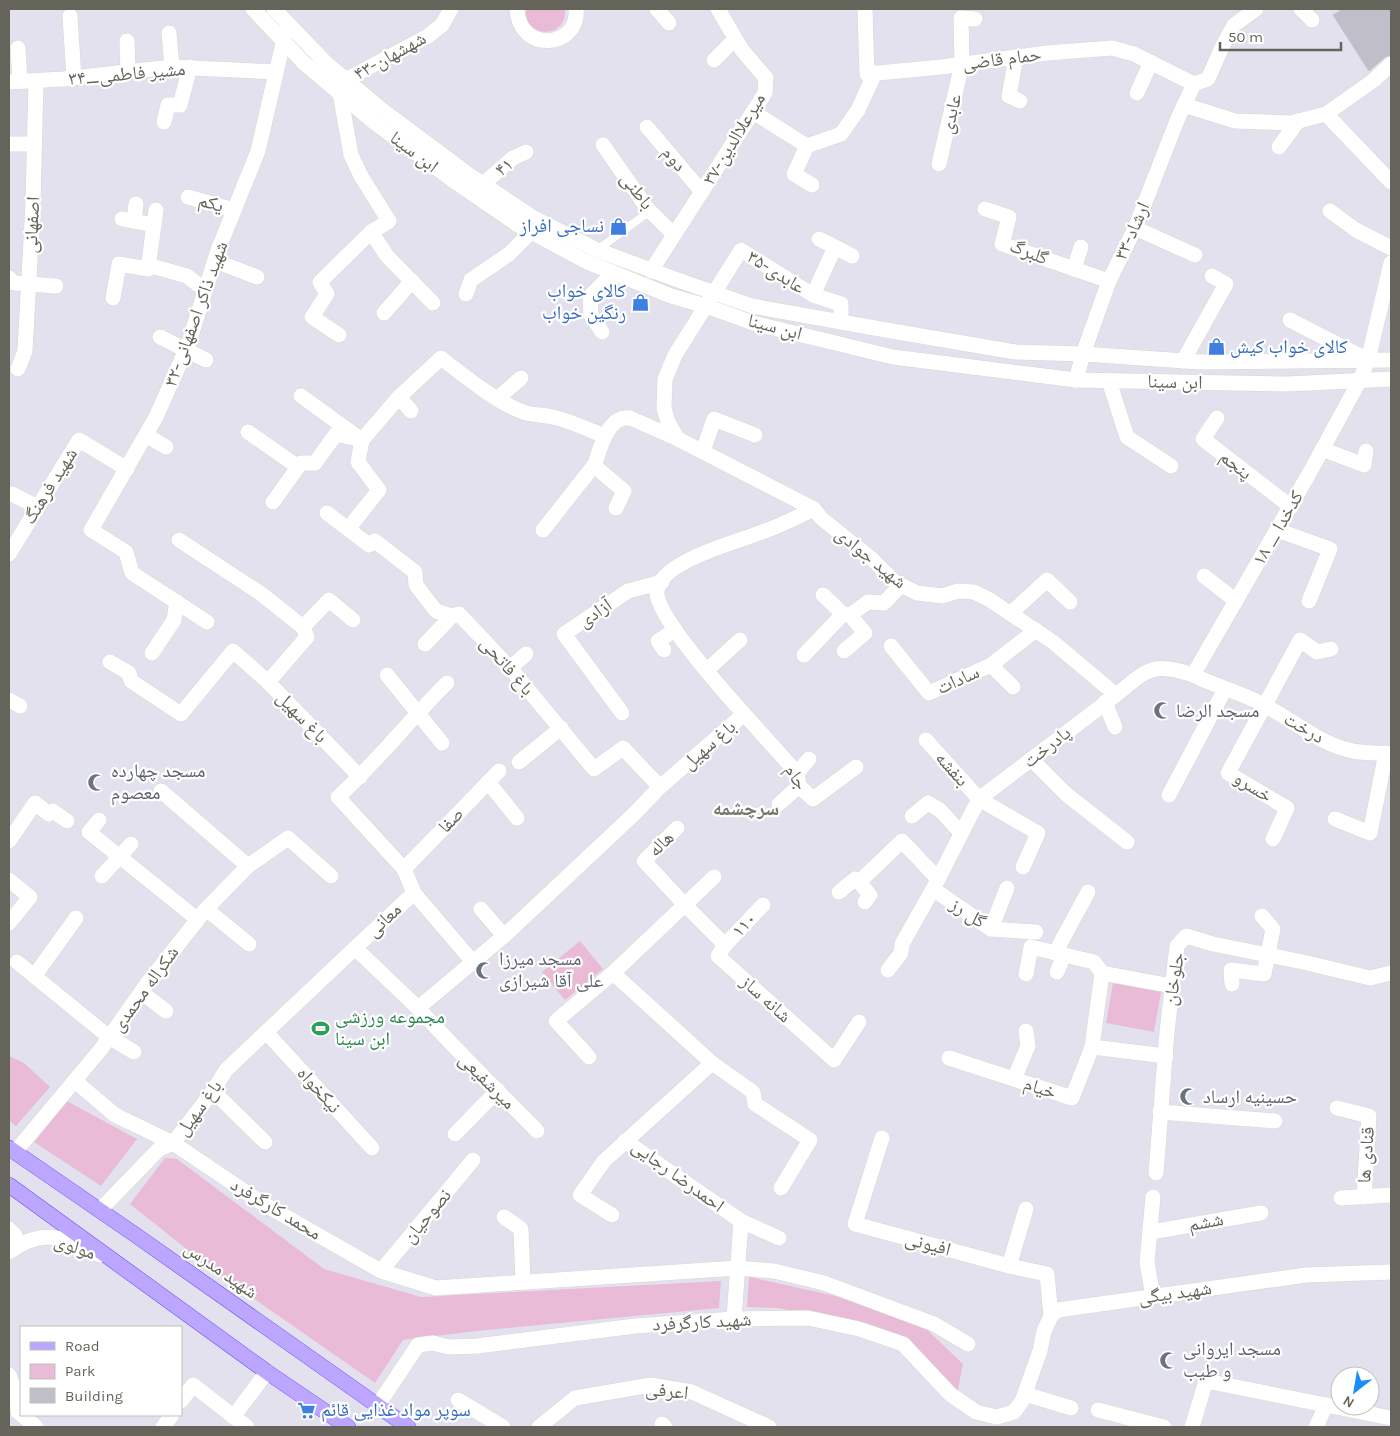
<svg xmlns="http://www.w3.org/2000/svg" width="1400" height="1436" font-family="Karla,'Noto Naskh Arabic',sans-serif">
	<rect width="100%" height="100%" fill="#e4e1ef"/>
	<g fill="#e9bbd6">
		<path d="M526,9H565C567,41 522,38 526,9Z"/>
		<polygon points="580,941 603,969 565,1000 542,972"/>
		<polygon points="1113,983 1161,992 1154,1032 1106,1023"/>
		<polygon points="9,1056 24,1063 50,1087 16,1126 9,1121"/>
		<polygon points="67,1101 137,1139 101,1186 34,1142"/>
		<polygon points="165,1158 177,1159 324,1269 421,1297 721,1281 719,1308 477,1331 403,1340 375,1383 214,1271 130,1204"/>
		<polygon points="749,1277 849,1299 923,1326 963,1364 957,1394 902,1336 852,1321 777,1308 747,1307"/>
	</g>
	<polygon fill="#bfbec9" stroke="#c1bfd4" points="1343,9 1391,9 1391,55 1385,57 1369,71 1333,15"/>
	<g fill="none" stroke-linecap="round" stroke-linejoin="round">
		<defs>
			<polyline id="lane" points="597,250 650,211"/>
			<g id="street">
				<path d="M517,9C519,54 580,48 576,9"/>
				<polyline points="657,9 669,23"/>
				<polyline points="865,9 867,74 941,67 1047,53 1112,48 1134,54 1194,84"/>
				<polyline points="1301,9 1312,20"/>
				<polyline points="70,16 74,78"/>
				<polyline points="169,33 172,67"/>
				<polyline points="127,41 128,72"/>
				<polyline points="18,48 20,81"/>
				<polyline points="1016,57 1009,96 1020,101"/>
				<polyline points="714,60 735,39"/>
				<polyline points="9,82 63,79 172,67 276,72"/>
				<polyline points="1137,93 1151,62"/>
				<polyline points="1184,105 1235,121 1291,123 1326,114 1374,80 1391,64"/>
				<polyline points="753,112 807,146"/>
				<polyline points="1326,114 1391,182"/>
				<polyline points="164,122 168,105 180,105 190,67"/>
				<polyline points="647,127 702,192"/>
				<polyline points="9,144 35,144"/>
				<polyline points="603,145 647,208 674,235"/>
				<polyline points="807,146 841,134 858,110 875,73"/>
				<polyline points="807,146 794,174 812,185"/>
				<polyline points="1279,147 1298,121"/>
				<polyline points="939,164 962,64 961,18 975,19"/>
				<polyline points="483,184 513,158 526,152"/>
				<polyline points="188,197 234,210"/>
				<polyline points="985,209 1009,217 1002,244 1109,281"/>
				<polyline points="1330,211 1356,230 1391,248"/>
				<polyline points="122,219 154,225"/>
				<polyline points="134,221 136,204"/>
				<polyline points="1135,228 1195,255"/>
				<polyline points="371,232 387,256 433,303"/>
				<polyline points="819,239 835,247"/>
				<polyline points="215,261 257,277"/>
				<polyline points="148,265 187,276 205,290"/>
				<polyline points="1074,269 1081,247"/>
				<polyline points="651,271 765,93 766,78 742,50 718,9"/>
				<polyline points="9,278 14,283 56,286"/>
				<polyline points="466,294 471,280 509,254 531,232"/>
				<polyline points="813,295 835,247 852,256"/>
				<polyline points="113,298 119,264 148,269 156,210"/>
				<polyline points="384,313 412,281"/>
				<polyline points="1290,320 1368,360 1391,263"/>
				<polyline points="602,332 591,315 590,296 613,273"/>
				<polyline points="339,335 312,317 327,294 320,282 371,232 389,221 361,176 351,155 340,93 347,79 428,36 442,25 451,9"/>
				<polyline points="160,337 206,360"/>
				<polyline points="1183,361 1226,284 1212,276"/>
				<polyline points="18,369 25,351 33,204 36,81"/>
				<polyline points="1109,381 1127,437 1171,466"/>
				<polyline points="301,396 362,440 358,462 379,490 348,529"/>
				<polyline points="399,397 411,411"/>
				<polyline points="498,398 521,378"/>
				<polyline points="1217,418 1203,439 1291,507"/>
				<polyline points="248,432 298,467"/>
				<polyline points="146,435 166,447"/>
				<polyline points="678,439 668,422 664,408 665,379 675,355 741,250 813,295 841,304 841,322"/>
				<polyline points="1322,449 1364,465 1366,451"/>
				<polyline points="703,451 714,419 755,435"/>
				<polyline points="9,494 12,494 37,507"/>
				<path d="M273,502L301,463H315L336,434L362,440L399,397L441,358C463,375 500,405 526,413C535,415 544,415 553,417C571,421 587,429 604,436"/>
				<path d="M616,508L624,491L598,469L595,464C600,448 608,415 630,418L678,439L814,509"/>
				<polyline points="327,513 369,545 375,541 415,572 416,585 436,611 452,616 459,614 510,668 594,769 623,748 660,787"/>
				<polyline points="543,530 595,464"/>
				<polyline points="1277,530 1330,549 1309,601"/>
				<polyline points="179,540 260,593 303,627 307,637 268,682"/>
				<polyline points="9,554 79,440 127,469"/>
				<polyline points="1204,576 1236,601"/>
				<polyline points="823,595 843,614"/>
				<polyline points="1011,613 1047,580 1070,602"/>
				<polyline points="207,622 132,573 126,552 91,530 156,417 188,345 218,250 258,151 286,30"/>
				<polyline points="303,627 329,600 353,620"/>
				<polyline points="425,644 452,616"/>
				<polyline points="891,646 929,693 991,665 1036,630"/>
				<polyline points="664,650 658,641 675,630"/>
				<polyline points="844,651 865,633 850,615"/>
				<polyline points="152,653 174,620 177,602"/>
				<polyline points="804,655 843,614 850,615 868,602 884,603 901,585"/>
				<polyline points="110,662 129,673 131,681 181,714 233,651 268,682 360,777"/>
				<polyline points="991,665 1013,687"/>
				<polyline points="510,668 526,654"/>
				<polyline points="707,670 740,640"/>
				<polyline points="387,675 442,743"/>
				<path d="M1193,675C1213,685 1233,690 1254,700C1286,714 1313,741 1349,750C1362,754 1378,752 1391,754"/>
				<path d="M447,683C409,720 377,762 338,797L404,869L414,893L473,962"/>
				<polyline points="9,700 20,706"/>
				<polyline points="1105,702 1115,727"/>
				<polyline points="622,713 564,634 628,591 662,582"/>
				<polyline points="744,714 797,773 799,786 813,799 856,767"/>
				<polyline points="926,740 979,799 1038,833 1023,867"/>
				<polyline points="1031,759 1066,794 1127,842"/>
				<polyline points="519,762 561,728"/>
				<polyline points="797,773 809,759"/>
				<polyline points="488,782 517,818"/>
				<polyline points="161,791 248,866"/>
				<polyline points="1169,795 1225,689"/>
				<polyline points="779,804 799,786"/>
				<polyline points="912,816 928,803 940,810 961,833"/>
				<polyline points="1335,819 1370,833 1386,753"/>
				<polyline points="99,820 89,832 197,919"/>
				<polyline points="677,828 644,861 684,904 725,945 718,956 834,1060 859,1022"/>
				<polyline points="1273,839 1287,808 1228,773 1300,640 1317,652 1331,649"/>
				<polyline points="9,841 35,803 49,814 53,811 67,821"/>
				<polyline points="404,869 499,771"/>
				<polyline points="102,876 131,844"/>
				<polyline points="9,880 30,897 9,923"/>
				<polyline points="859,882 870,895 865,902"/>
				<polyline points="933,889 991,929 1036,932"/>
				<polyline points="839,892 855,879 859,882 902,841 938,879"/>
				<polyline points="206,909 249,944"/>
				<polyline points="481,909 504,936"/>
				<polyline points="991,929 1007,888"/>
				<polyline points="725,945 763,905"/>
				<polyline points="355,948 414,893"/>
				<polyline points="1055,953 1088,892"/>
				<polyline points="17,962 109,1037 134,1052"/>
				<polyline points="888,970 901,953 902,944 933,889 979,799 1116,695"/>
				<polyline points="1057,972 1064,955"/>
				<polyline points="613,973 712,1063 753,1092 755,1104 810,1140 781,1188"/>
				<polyline points="1026,974 1031,947 1094,962 1102,973"/>
				<polyline points="35,975 76,918"/>
				<polyline points="1232,984 1231,970 1264,974 1273,929 1262,916"/>
				<polyline points="141,992 166,1011"/>
				<path d="M418,1008C456,1050 497,1090 537,1131"/>
				<polyline points="266,1032 372,1148"/>
				<polyline points="1092,1047 1166,1056"/>
				<polyline points="589,1057 556,1021 613,973 714,877"/>
				<polyline points="949,1058 1072,1098 1092,1047 1102,973 1172,986"/>
				<polyline points="1014,1079 1028,1046 1026,1031"/>
				<polyline points="75,1081 115,1115 173,1143 262,1203 381,1271 436,1288 738,1268 774,1271 824,1283 934,1324 968,1344"/>
				<polyline points="213,1091 265,1142"/>
				<polyline points="1337,1108 1369,1116 1364,1197"/>
				<polyline points="1160,1112 1275,1121"/>
				<polyline points="455,1134 498,1090"/>
				<polyline points="882,1138 855,1224 1009,1266 1047,1274 1051,1316"/>
				<polyline points="625,1141 741,1221 734,1319"/>
				<polyline points="15,1152 101,1049 146,985 206,909 248,866 288,838 331,876"/>
				<polyline points="1156,1173 1167,1032 1177,946 1186,936 1213,944 1303,962 1370,978 1391,973"/>
				<polyline points="1341,1198 1391,1195"/>
				<polyline points="612,1215 580,1195 604,1161 712,1063"/>
				<polyline points="504,1217 521,1229 523,1282"/>
				<polyline points="741,1221 779,1238"/>
				<polyline points="1151,1232 1261,1213"/>
				<polyline points="1009,1266 1026,1209"/>
				<polyline points="381,1271 473,1160"/>
				<polyline points="1153,1297 1147,1262 1153,1197"/>
				<polyline points="9,1375 17,1395 18,1412 21,1414"/>
				<polyline points="1025,1394 1071,1408"/>
				<polyline points="458,1400 503,1427"/>
				<polyline points="181,1401 193,1385 247,1427"/>
				<polyline points="378,1405 418,1345 433,1343 449,1347 477,1346 635,1326 734,1319 808,1318 859,1329 903,1344 950,1394 976,1412 997,1417 1014,1412 1022,1401 1040,1351 1044,1331 1051,1316 1058,1310 1306,1275 1391,1272"/>
				<polyline points="1098,1410 1164,1427"/>
				<polyline points="22,1415 36,1427"/>
				<polyline points="233,1417 267,1372"/>
				<polyline points="662,1424 665,1427"/>
				<polyline points="163,1427 172,1415"/>
				<polyline points="539,1427 575,1398 651,1385 692,1392 769,1427"/>
				<polyline points="1192,1427 1206,1381 1391,1418"/>
				<polyline points="1316,1427 1326,1405"/>
			</g>
			<g id="secondary">
				<polyline points="253,9 304,63 375,123 451,179 518,225 587,262 671,296 706,306 753,323 893,357 1076,380 1287,384 1391,379"/>
				<polyline points="274,9 326,63 381,109 468,174 534,218 597,250 675,279 752,306 886,330 1015,352 1083,354 1200,362 1391,360"/>
				<polyline points="1076,380 1083,354 1109,281 1135,228 1178,118 1194,84 1208,79 1222,47 1234,25 1256,9"/>
				<path d="M100,1210L159,1149L173,1143L213,1091L226,1070L355,948L418,1008L504,936L633,815L660,787L744,714C726,694 656,616 657,592C659,561 738,542 762,532C780,526 797,517 814,509L821,518L872,559L895,582L917,593L942,596L958,591L974,592L990,600L1053,642L1116,695C1147,670 1152,661 1193,675L1310,472L1360,380L1368,360"/>
				<polyline points="9,1229 15,1235 13,1249"/>
				<path d="M9,1252C45,1226 64,1239 100,1255"/>
			</g>
			<g id="primary">
				<polyline points="9,1148 137,1236 408,1427"/>
				<polyline points="9,1185 267,1372 348,1427"/>
			</g>
		</defs>
		<use href="#lane" stroke="#d7d8d0" stroke-width="9"/>
		<use href="#street" stroke="#d7d8d0" stroke-width="16"/>
		<use href="#secondary" stroke="#d6d7cc" stroke-width="16"/>
		<use href="#primary" stroke="#634aff" stroke-width="16"/>
		<use href="#lane" stroke="#fff" stroke-width="8"/>
		<use href="#street" stroke="#fff" stroke-width="15"/>
		<use href="#secondary" stroke="#fff" stroke-width="15"/>
		<use href="#primary" stroke="#bda6ff" stroke-width="15"/>
	</g>
	<defs>
		<symbol id="shop-bare" viewBox="-9 -9 18 18"><path d="M-5-2.5h2.3a2.7 3.5 0 0 1 5.4 0H5L5.5 6h-11ZM-1.5-2.5h3a1.5 2.3 0 0 0-3 0Z" fill="#3f7fe0" stroke="#fff" stroke-width="2.5" paint-order="stroke"/></symbol>
		<symbol id="mosque-bare" viewBox="-9 -9 18 18"><path d="M3.5-4.9A6 6 0 1 0 3.5 4.9A5 5 0 1 1 3.5-4.9Z" fill="#6b7280" stroke="#fff" stroke-width="2.5" paint-order="stroke"/></symbol>
		<symbol id="stadium-bare" viewBox="-9 -9 18 18"><path d="M0-5a6.5 5 0 1 0 0 10a6.5 5 0 1 0 0-10ZM-3.5-1.8h7v3.6h-7Z" fill="#2e9e5b" stroke="#fff" stroke-width="2.5" paint-order="stroke"/></symbol>
		<symbol id="supermarket-bare" viewBox="-9 -9 18 18"><path d="M-6-5.5h2.5l.6 2H6L4.5 2H-2.5L-4.4-4H-6ZM-1.5 3.2a1.3 1.3 0 1 0 .1 0ZM3 3.2a1.3 1.3 0 1 0 .1 0Z" fill="#3f7fe0" stroke="#fff" stroke-width="2.5" paint-order="stroke"/></symbol>
	</defs>
	<g fill-rule="evenodd">
		<use href="#shop-bare" x="606" y="214" width="25" height="25"/>
		<use href="#shop-bare" x="628" y="290" width="25" height="25"/>
		<use href="#shop-bare" x="1204" y="334" width="25" height="25"/>
		<use href="#mosque-bare" x="1150" y="698" width="25" height="25"/>
		<use href="#mosque-bare" x="84" y="770" width="25" height="25"/>
		<use href="#mosque-bare" x="472" y="958" width="25" height="25"/>
		<use href="#stadium-bare" x="308" y="1016" width="25" height="25"/>
		<use href="#mosque-bare" x="1176" y="1084" width="25" height="25"/>
		<use href="#mosque-bare" x="1156" y="1348" width="25" height="25"/>
		<use href="#supermarket-bare" x="294" y="1398" width="25" height="25"/>
	</g>
	<g text-anchor="middle" dominant-baseline="central" stroke-width="4.5" stroke-linejoin="round" paint-order="stroke">
		<g font-size="19" fill="#64645a" stroke="#fff">
			<text transform="translate(390 56) rotate(-29)">۴۳-شهشهان</text>
			<text transform="translate(1002 59) rotate(-7)">حمام قاضی</text>
			<text transform="translate(127 74) rotate(-5)">۳۴_مشیر فاطمی</text>
			<text transform="translate(951 114) rotate(-77)">عابدی</text>
			<text transform="translate(734 139) rotate(-59)">۳۷-میرعلاالدین</text>
			<text transform="translate(414 152) rotate(37)">ابن سینا</text>
			<text transform="translate(674 159) rotate(50)">دوم</text>
			<text transform="translate(504 167) rotate(-38)">۴۱</text>
			<text transform="translate(637 191) rotate(53)">باطنی</text>
			<text transform="translate(211 203) rotate(15)">یکم</text>
			<text transform="translate(32 225) rotate(-87)">اصفهانی</text>
			<text transform="translate(1132 231) rotate(-66)">۳۳-ارشاد</text>
			<text transform="translate(1029 252) rotate(22)">گلبرگ</text>
			<text transform="translate(776 272) rotate(32)">۳۵-عابدی</text>
			<text transform="translate(196 314) rotate(-70)">۳۲-شهید ذاکر اصفهانی</text>
			<text transform="translate(775 327) rotate(15)">ابن سینا</text>
			<text transform="translate(1175 382) rotate(1)">ابن سینا</text>
			<text transform="translate(1236 465) rotate(38)">پنجم</text>
			<text transform="translate(50 486) rotate(-58)">شهید فرهنگ</text>
			<text transform="translate(1278 528) rotate(-60)">۱۸ _ کدخدا</text>
			<text transform="translate(871 558) rotate(39)">شهید جوادی</text>
			<text transform="translate(595 613) rotate(-34)">آزادی</text>
			<text transform="translate(507 666) rotate(49)">باغ فاتحی</text>
			<text transform="translate(958 680) rotate(-24)">سادات</text>
			<text transform="translate(302 717) rotate(46)">باغ سهیل</text>
			<text transform="translate(1304 728) rotate(30)">درخت</text>
			<text transform="translate(709 745) rotate(-41)">باغ سهیل</text>
			<text transform="translate(1047 747) rotate(-38)">پادرخت</text>
			<text transform="translate(952 769) rotate(48)">بنفشه</text>
			<text transform="translate(796 777) rotate(56)">جام</text>
			<text transform="translate(1253 787) rotate(32)">خسرو</text>
			<text transform="translate(451 820) rotate(-46)">صفا</text>
			<text transform="translate(661 844) rotate(-44)">هاله</text>
			<text transform="translate(968 913) rotate(34)">گل رز</text>
			<text transform="translate(384 920) rotate(-43)">معانی</text>
			<text transform="translate(744 925) rotate(-46)">۱۱۰</text>
			<text transform="translate(1174 979) rotate(-81)">جلوخان</text>
			<text transform="translate(145 989) rotate(-54)">شکراله محمدی</text>
			<text transform="translate(766 999) rotate(42)">شانه ساز</text>
			<text transform="translate(487 1081) rotate(45)">میرشفیعی</text>
			<text transform="translate(1040 1088) rotate(18)">خیام</text>
			<text transform="translate(319 1090) rotate(48)">نیکخواه</text>
			<text transform="translate(199 1108) rotate(-54)">باغ سهیل</text>
			<text transform="translate(1366 1155) rotate(-86)">قنادی ها</text>
			<text transform="translate(678 1176) rotate(36)">احمدرضا رجایی</text>
			<text transform="translate(276 1209) rotate(31)">محمد کارگرفرد</text>
			<text transform="translate(427 1216) rotate(-50)">نصوحیان</text>
			<text transform="translate(1206 1222) rotate(-10)">ششم</text>
			<text transform="translate(928 1244) rotate(15)">افیونی</text>
			<text transform="translate(75 1247) rotate(19)">مولوی</text>
			<text transform="translate(221 1270) rotate(35)">شهید مدرس</text>
			<text transform="translate(1175 1293) rotate(-8)">شهید بیگی</text>
			<text transform="translate(702 1322) rotate(-3)">شهید کارگرفرد</text>
			<text transform="translate(667 1391) rotate(6)">اعرفی</text>
		</g>
		<g font-size="19" fill="#366cbe" stroke="#fff" text-anchor="end">
			<text x="604" y="226">نساجی افراز</text>
			<text x="626" y="291">کالای خواب<tspan x="626" dy="22">رنگین خواب</tspan></text>
			<text x="1230" y="347" text-anchor="start">کالای خواب کیش</text>
			<text x="321" y="1410" text-anchor="start">سوپر مواد غذایی قائم</text>
		</g>
		<g font-size="19" fill="#5b616d" stroke="#fff" text-anchor="start">
			<text x="1176" y="711">مسجد الرضا</text>
			<text x="111" y="771">مسجد چهارده<tspan x="111" dy="22">معصوم</tspan></text>
			<text x="499" y="959">مسجد میرزا<tspan x="499" dy="22">علی آقا شیرازی</tspan></text>
			<text x="1203" y="1097">حسینیه ارساد</text>
			<text x="1183" y="1349">مسجد ایروانی<tspan x="1183" dy="22">و طیب</tspan></text>
		</g>
		<g font-size="19" fill="#27864d" stroke="#fff" text-anchor="start">
			<text x="335" y="1017">مجموعه ورزشی<tspan x="335" dy="22">ابن سینا</tspan></text>
		</g>
		<g font-size="20" font-weight="bold" fill="#76756b" stroke="#fff">
			<text x="746" y="808">سرچشمه</text>
		</g>
	</g>
	<rect width="1400" height="1436" fill="none" stroke="#64645a" stroke-width="20"/>
	<rect x="20" y="1326" width="162" height="90" fill="#ffffff" stroke="#c1c1bd"/>
	<rect x="30" y="1342" width="25" height="8" fill="#bda6ff" stroke="#c1c1bd"/>
	<text x="65" y="1351" font-size="15" fill="#64645a">Road</text>
	<rect x="30" y="1364" width="25" height="15" fill="#e9bbd6" stroke="#c1c1bd"/>
	<text x="65" y="1376" font-size="15" fill="#64645a">Park</text>
	<rect x="30" y="1388" width="25" height="15" fill="#bfbec9" stroke="#c1c1bd"/>
	<text x="65" y="1401" font-size="15" fill="#64645a">Building</text>
	<g transform="translate(1355 1391) rotate(211)"><circle r="24" fill="#ffffff" stroke="#c1c1bd"/>
	<path d="M0-4L9 19L0 12L-9 19Z" fill="#1a8dfc"/>
	<text y="-8" font-size="14" font-weight="bold" text-anchor="middle" fill="#64645a">N</text>
	</g>
	<path d="M1220 42v8h121v-8" fill="none" stroke="#64645a" stroke-width="2.5"/>
	<text x="1228" y="42" font-size="15" fill="#64645a" stroke="#ffffff" stroke-width="4" paint-order="stroke">50 m</text>
</svg>
